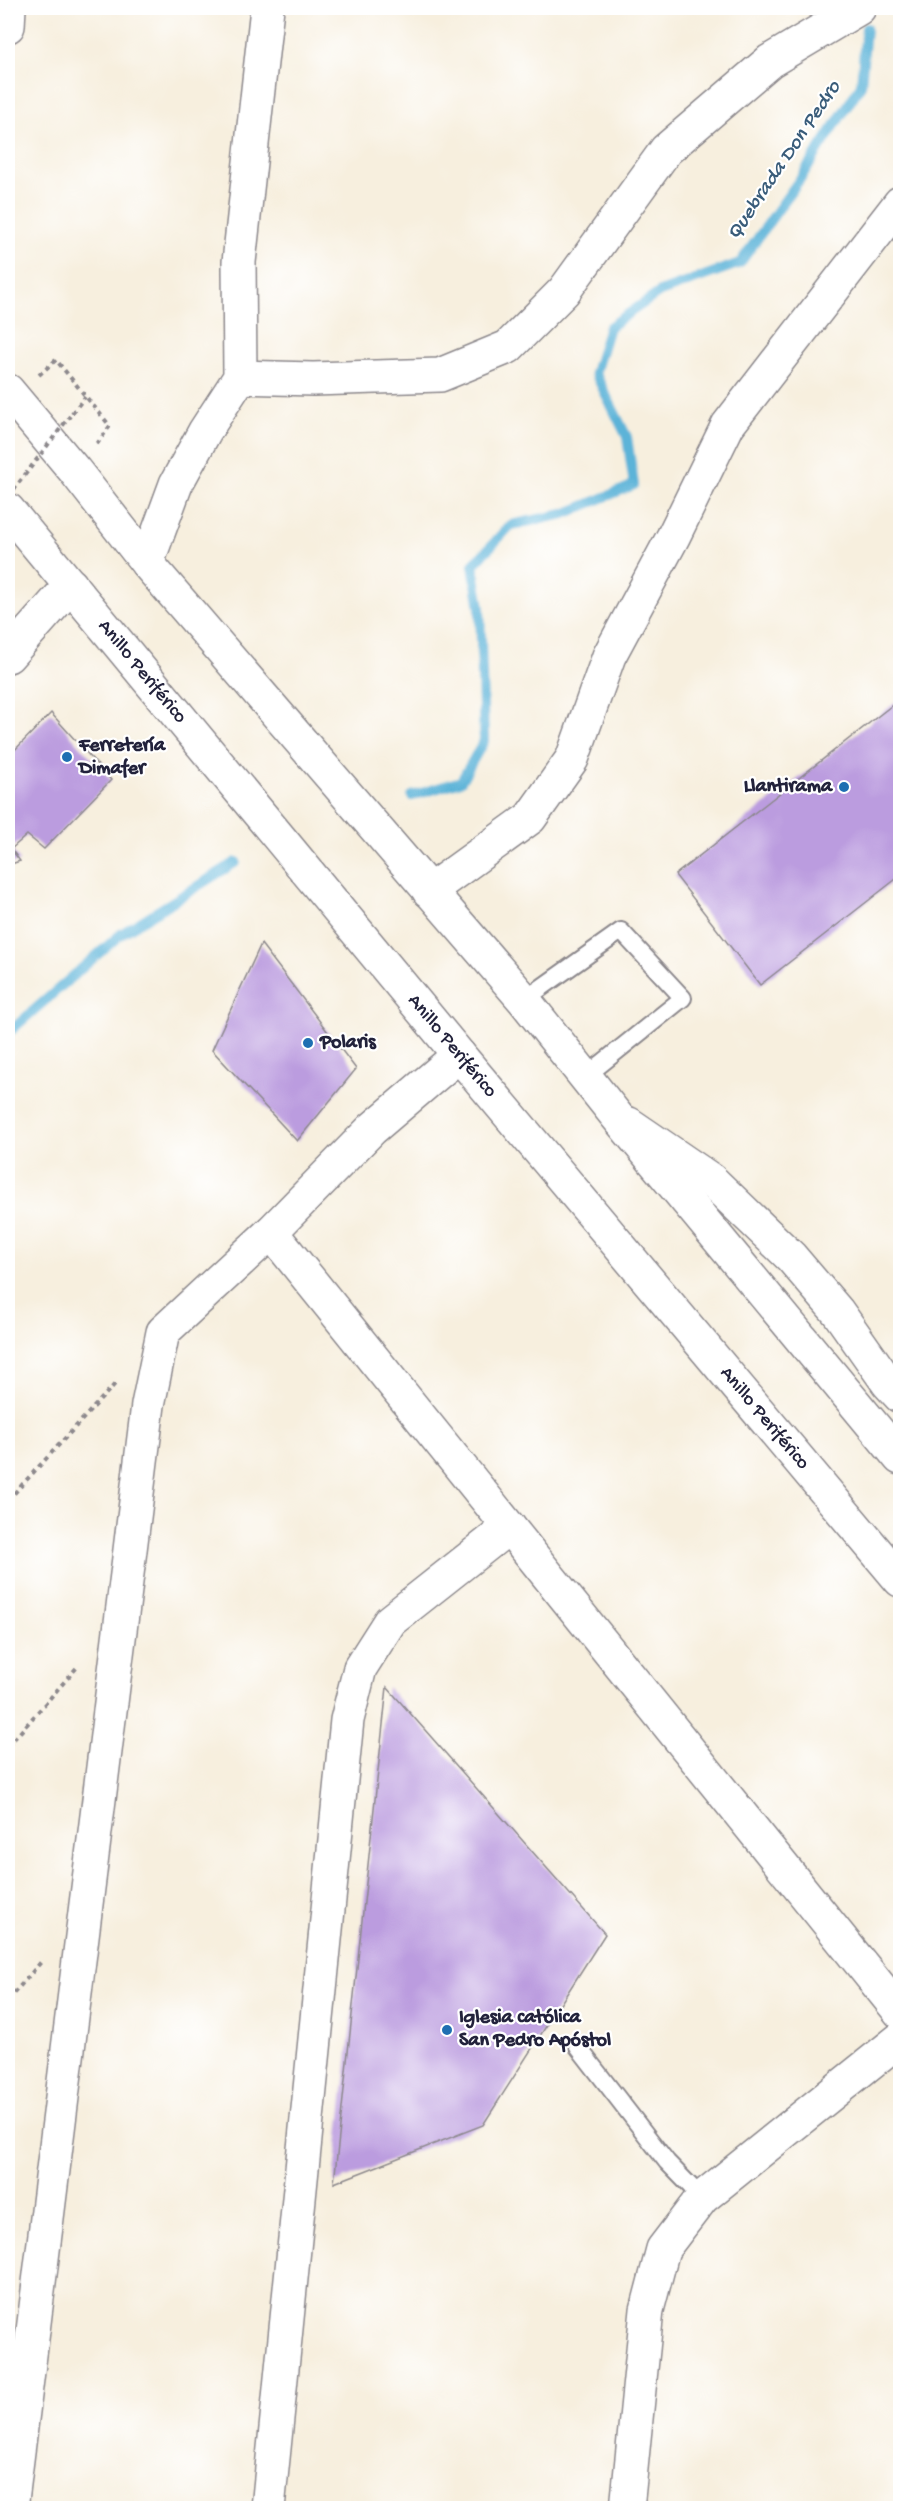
<svg xmlns="http://www.w3.org/2000/svg" width="908" height="2516" font-family="'Gochi Hand',sans-serif">
	<rect width="100%" height="100%" fill="#fff"/>
	<filter id="ink" filterUnits="userSpaceOnUse"><feTurbulence type="fractalNoise" baseFrequency=".0167" numOctaves="2"/><feDisplacementMap in="SourceGraphic" scale="12" xChannelSelector="R" yChannelSelector="G"/><feConvolveMatrix kernelMatrix="1 2 1 2 8 2 1 2 1" color-interpolation-filters="sRGB"/></filter>
	<filter id="wash" filterUnits="userSpaceOnUse"><feTurbulence type="fractalNoise" baseFrequency=".008" numOctaves="4" result="noise"/><feDisplacementMap in="SourceGraphic" scale="24" xChannelSelector="R" yChannelSelector="G"/><feGaussianBlur stdDeviation="1.35" result="paint"/><feColorMatrix in="noise" values="0 0 0 0 0 0 0 0 0 0 0 0 0 0 0 0 0 1.4 0 .05"/><feComposite in="paint" operator="in"/></filter>
	<g filter="url(#wash)">
		<rect width="100%" height="100%" fill="#f7efde"/>
		<g fill="none" stroke-linecap="round" stroke-linejoin="round">
			<g stroke="#5bb3d8" stroke-width="10">
				<polyline points="412,796 461,781 484,741 480,608 473,565 511,525 564,514 634,485 627,437 595,373 609,327 660,292 740,263 800,179 861,85 866,28"/>
				<polyline points="8,1033 121,934 236,862"/>
			</g>
		</g>
		<g id="blocks">
			<g fill="#bb9cdf">
				<polygon points="900,699 900,876 760,985 675,875"/>
				<polygon points="51,713 111,780 44,849 27,835 11,849 20,861 8,865 8,757"/>
				<polygon points="261,944 356,1069 297,1141 212,1050"/>
				<polygon points="387,1687 605,1934 483,2125 334,2183"/>
			</g>
		</g>
	</g>
	<g filter="url(#ink)">
		<use href="#blocks" fill-opacity="0" stroke="#8c888c" stroke-width="1.5"/>
		<g fill="none" stroke-linecap="round" stroke-linejoin="round">
			<defs>
				<g id="lane">
					<polyline points="524,1000 621,931 683,998 586,1076"/>
					<polyline points="578,2047 667,2162 702,2198"/>
				</g>
				<g id="street">
					<polyline points="8,26 9,8"/>
					<polyline points="240,377 313,379 440,375 508,347 564,291 666,150 770,61 859,8"/>
					<polyline points="147,563 176,484 205,431 240,377 239,262 267,8"/>
					<polyline points="8,656 71,585"/>
					<polyline points="429,891 530,818 572,759 609,656 673,537 728,425 900,203"/>
					<polyline points="629,1124 711,1180 791,1257 838,1312 888,1383 900,1396"/>
					<polyline points="271,1232 900,2012"/>
					<polyline points="11,2508 148,1405 163,1332 271,1232 372,1129 459,1055"/>
					<polyline points="268,2508 347,1720 360,1668 390,1621 509,1527"/>
					<polyline points="627,2508 647,2310 663,2249 702,2198 900,2039"/>
				</g>
				<g id="highway">
					<polyline points="8,391 75,471 147,563 524,1000 615,1114 900,1458"/>
					<path id="s1" d="M8,510L459,1055L900,1580"/>
				</g>
			</defs>
			<use href="#lane" stroke="#8c888c" stroke-width="20"/>
			<use href="#street" stroke="#8c888c" stroke-width="36"/>
			<use href="#highway" stroke="#8c888c" stroke-width="36"/>
			<g stroke="#8c888c" stroke-width="4" stroke-dasharray="4.5 4.5" stroke-linecap="butt">
				<polyline points="39,375 56,360 110,426 97,444"/>
				<polyline points="72,413 85,397"/>
				<polyline points="8,1500 115,1384"/>
				<polyline points="8,1746 79,1665"/>
				<polyline points="8,2000 41,1962"/>
			</g>
			<use href="#lane" stroke="#fff" stroke-width="16"/>
			<use href="#street" stroke="#fff" stroke-width="33"/>
			<use href="#highway" stroke="#fff" stroke-width="33"/>
			<polyline stroke="#8c888c" stroke-width="4" stroke-dasharray="4.5 4.5" stroke-linecap="butt" points="8,497 70,416"/>
		</g>
	</g>
	<g fill="#1f6fb2" stroke="#fff" stroke-width="2">
		<circle cx="67" cy="757" r="6"/>
		<circle cx="844" cy="787" r="6"/>
		<circle cx="308" cy="1043" r="6"/>
		<circle cx="447" cy="2030" r="6"/>
	</g>
	<g text-anchor="middle" dominant-baseline="central" stroke-width="4.5" stroke-linejoin="round" paint-order="stroke">
		<g font-size="20" fill="#22223b" stroke="#fff">
			<text stroke="none"><textPath href="#s1" startOffset="210">Anillo Periférico</textPath></text>
			<text stroke="none"><textPath href="#s1" startOffset="696">Anillo Periférico</textPath></text>
			<text stroke="none"><textPath href="#s1" startOffset="1182">Anillo Periférico</textPath></text>
		</g>
		<g font-size="20" font-weight="bold" fill="#22223b" stroke="#fff" text-anchor="start">
			<text x="79" y="746">Ferretería<tspan x="79" dy="23">Dimafer</tspan></text>
			<text x="832" y="787" text-anchor="end">Llantirama</text>
			<text x="320" y="1043">Polaris</text>
			<text x="459" y="2018">Iglesia católica<tspan x="459" dy="23">San Pedro Apóstol</tspan></text>
		</g>
		<g font-size="21" font-style="italic" fill="#395c7a" stroke="#fff">
			<text transform="translate(785 161) rotate(-56)">Quebrada Don Pedro</text>
		</g>
	</g>
	<rect width="908" height="2516" fill="none" stroke="#fff" stroke-width="30"/>
</svg>
